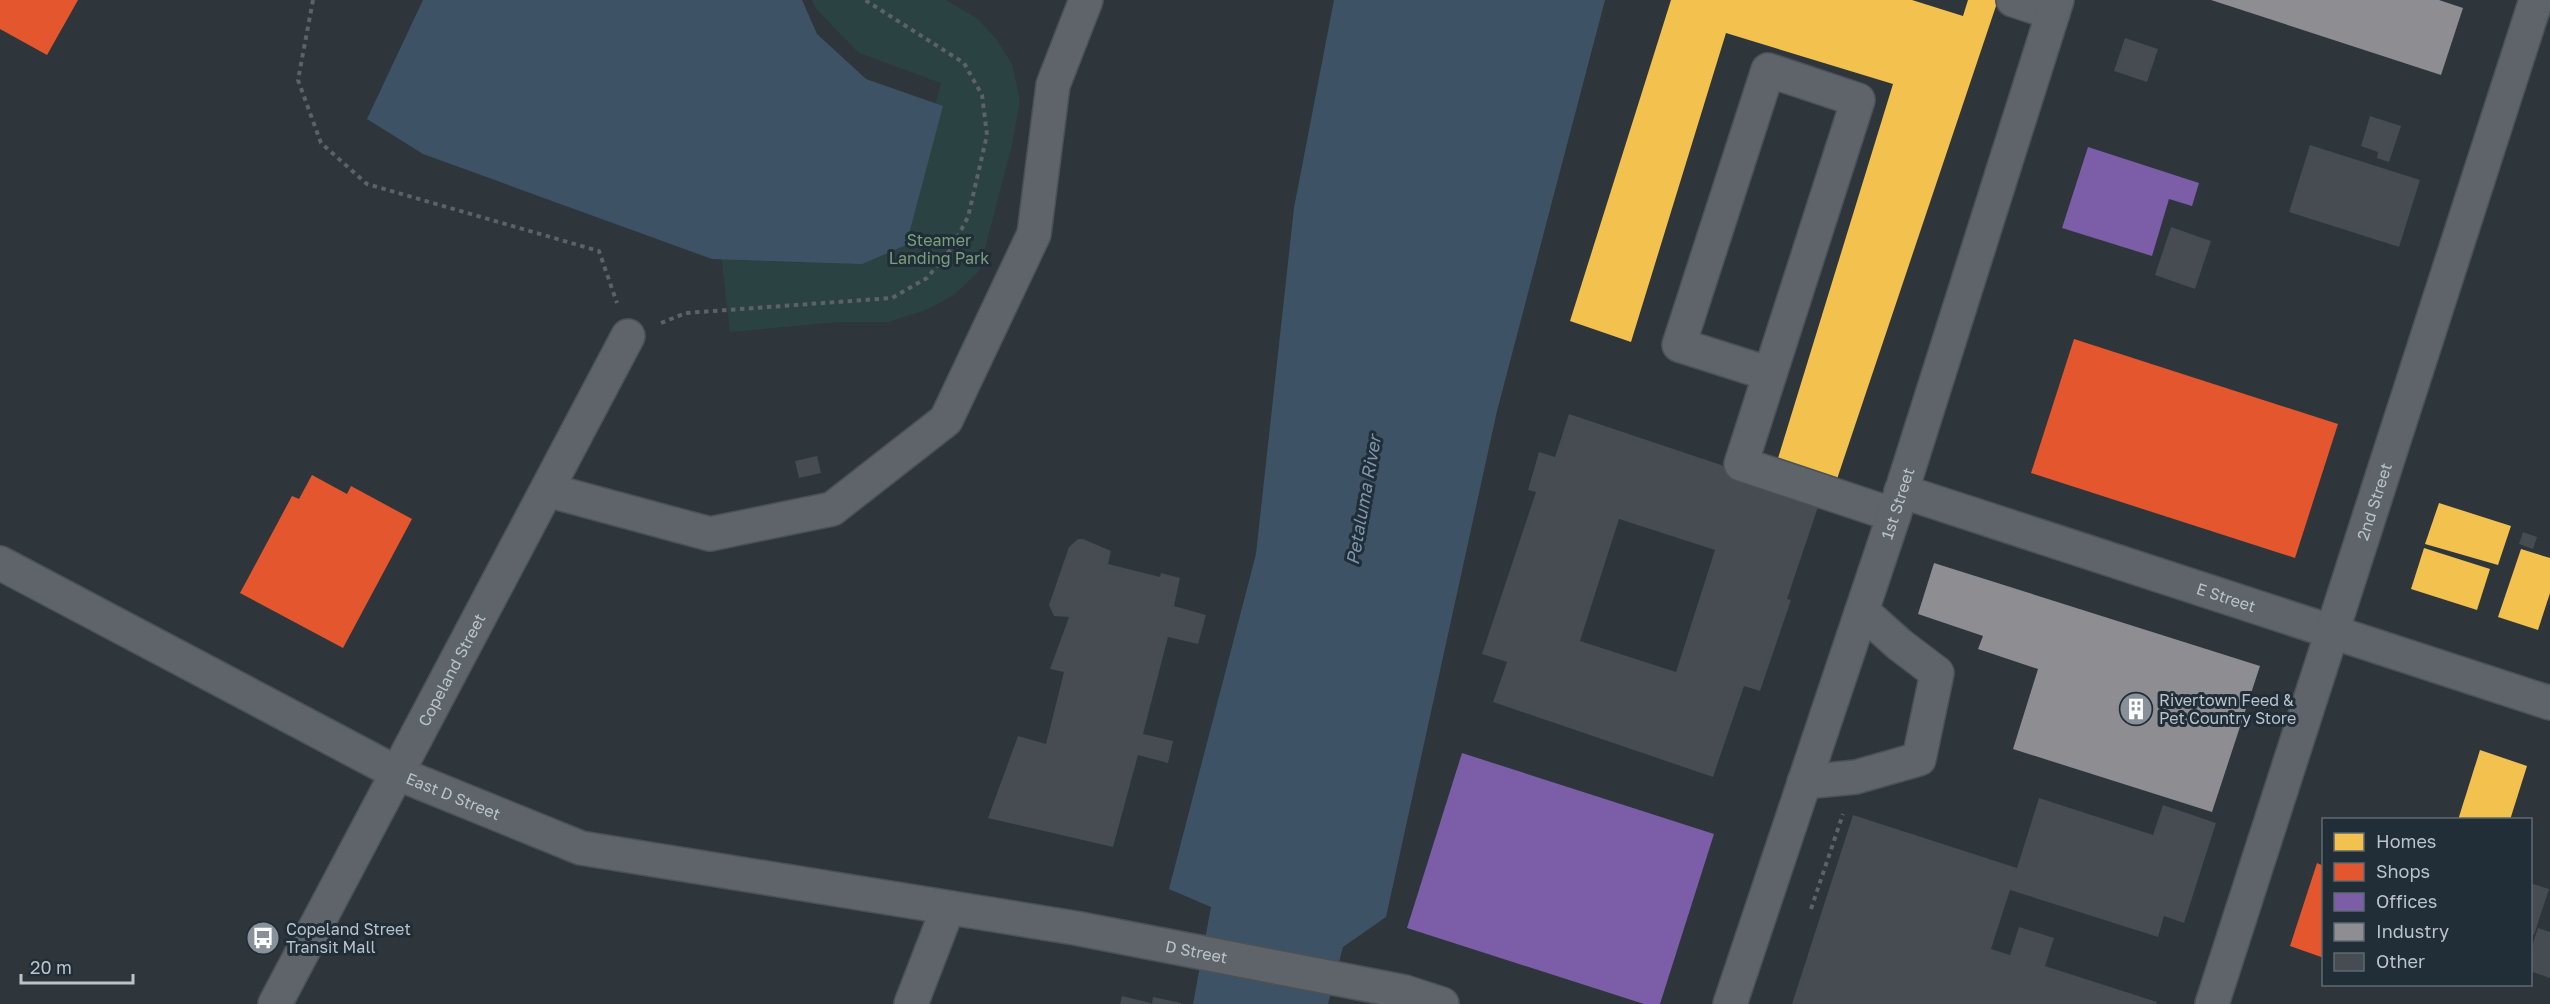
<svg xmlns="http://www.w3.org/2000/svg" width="2550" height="1004" font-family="'Golos Text',sans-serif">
	<rect width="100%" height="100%" fill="#2e353b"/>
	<polygon fill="#2b4242" points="812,0 946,0 978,19 997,40 1012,64 1020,100 1012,145 979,271 954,295 926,310 888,322 839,322 730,332 720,245 901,230 941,83 859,53 816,9"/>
	<g fill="#3d5365">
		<polygon points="423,0 802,0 817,34 866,79 943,106 906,245 862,264 712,259 423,154 367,119"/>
		<polygon points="1334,0 1605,0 1497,411 1386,917 1343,947 1328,1004 1193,1004 1211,907 1169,889 1256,554 1294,208"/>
	</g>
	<g fill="#f2c14e">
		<polygon points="1671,0 1912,0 1963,16 1968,0 1998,0 1834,488 1775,468 1893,84 1726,33 1631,342 1570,321"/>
		<polygon points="2439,503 2511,526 2498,565 2425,544"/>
		<polygon points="2424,548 2490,569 2477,610 2411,589"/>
		<polygon points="2521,549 2550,558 2550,593 2538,630 2498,617"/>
		<polygon points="2480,750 2527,766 2510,820 2458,820"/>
	</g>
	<g fill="#e4572e">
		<polygon points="0,0 78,0 47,55 0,29"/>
		<polygon points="2074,339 2338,424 2295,558 2031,473"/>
		<polygon points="312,475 347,494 351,486 412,519 343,648 240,593 292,496 299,499"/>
		<polygon points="2317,863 2324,866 2324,958 2290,946"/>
	</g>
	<g fill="#7b5ea7">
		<polygon points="2088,147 2199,183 2192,206 2169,199 2152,256 2062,228"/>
		<polygon points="1462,753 1714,834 1660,1004 1644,1004 1407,928"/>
	</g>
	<g fill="#8d8d92">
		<polygon points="2211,0 2439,0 2463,8 2441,75"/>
		<polygon points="1934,563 2260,666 2212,812 2013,749 2038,669 1978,649 1983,636 1918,614"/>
	</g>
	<g fill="#464c51" fill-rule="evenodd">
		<polygon points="2125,38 2158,49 2147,82 2114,71"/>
		<polygon points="2370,116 2401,126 2389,162 2377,158 2378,152 2361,146"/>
		<polygon points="2310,145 2420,180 2399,247 2289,212"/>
		<polygon points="2171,227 2211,241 2195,289 2155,275"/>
		<path d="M1569,414L1766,480L1763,489L1818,507L1787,599L1791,600L1760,691L1744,686L1713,777L1493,702L1507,662L1482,654L1536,492L1528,490L1539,452L1555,457ZM1619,519L1715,550L1676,672L1580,641Z"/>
		<polygon points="817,456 821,473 799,478 795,461"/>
		<polygon points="2523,532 2537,537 2533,549 2519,544"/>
		<polygon points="1078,539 1083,539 1111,551 1108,564 1160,577 1161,573 1180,578 1174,606 1206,615 1198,644 1168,637 1143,734 1173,741 1168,763 1138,755 1113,847 988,818 1018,736 1046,744 1064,672 1050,669 1069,617 1054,616 1049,605 1069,547"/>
		<polygon points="2039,798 2153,835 2163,805 2216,823 2184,923 2164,916 2158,937 2010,890 1991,949 2010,955 2019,927 2054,938 2045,966 2157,1002 2156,1004 1792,1004 1853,815 2017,868"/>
		<polygon points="2530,883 2549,889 2534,935 2530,934"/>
		<polygon points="2538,928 2550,932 2550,978 2530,971 2530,952"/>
		<polygon points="1122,996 1151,1003 1151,1004 1120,1004"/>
		<polygon points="1153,997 1181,1003 1181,1004 1152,1004"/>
	</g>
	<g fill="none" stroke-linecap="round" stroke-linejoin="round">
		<defs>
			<g id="minor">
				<polyline points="2013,0 2053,13"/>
				<polyline points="1770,374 1679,345 1768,70 1858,100 1741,464 1894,515"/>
				<polyline points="547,490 710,534 832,509 946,420 1034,234 1053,85 1086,0"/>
				<path id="s1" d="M1901,491L2550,703"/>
				<path id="s2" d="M0,563L399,774L581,848L1075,928L1405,992L1442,1004"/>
				<polyline points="1804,782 1856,777 1919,759 1937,673 1900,645 1862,611"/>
				<path id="s3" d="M275,1004L628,336"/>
				<polyline points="911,1004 948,908"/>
				<path id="s4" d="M1730,1004L1894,515L2057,0"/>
				<path id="s5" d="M2212,1004L2536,0"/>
			</g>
		</defs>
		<use href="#minor" stroke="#4c5156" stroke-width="36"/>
		<g stroke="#5c6266" stroke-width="4" stroke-dasharray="4.5 4.5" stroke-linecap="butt">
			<polyline points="313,0 298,80 321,143 367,184 599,251 617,303"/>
			<polyline points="661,323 686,313 892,298 927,278 951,249 968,217 987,135 982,95 964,63 865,0"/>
			<polyline points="1811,909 1843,814"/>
		</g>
		<use href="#minor" stroke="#5e6469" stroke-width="33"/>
	</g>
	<defs>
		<symbol id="building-disc" viewBox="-11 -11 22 22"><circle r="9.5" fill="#889199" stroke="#212d37"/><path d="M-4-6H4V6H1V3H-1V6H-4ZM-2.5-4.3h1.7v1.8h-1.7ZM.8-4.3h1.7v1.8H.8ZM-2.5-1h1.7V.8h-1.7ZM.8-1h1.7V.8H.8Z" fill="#fff"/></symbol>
		<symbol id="bus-disc" viewBox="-11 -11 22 22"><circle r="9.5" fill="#889199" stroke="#212d37"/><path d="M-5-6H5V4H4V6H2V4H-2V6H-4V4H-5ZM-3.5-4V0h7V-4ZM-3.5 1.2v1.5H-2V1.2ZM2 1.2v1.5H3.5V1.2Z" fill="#fff"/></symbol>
	</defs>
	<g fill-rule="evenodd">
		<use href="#building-disc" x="2117" y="690" width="38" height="38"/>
		<use href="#bus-disc" x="244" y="919" width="38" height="38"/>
	</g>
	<g text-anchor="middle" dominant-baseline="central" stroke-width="6" stroke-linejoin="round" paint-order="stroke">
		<g font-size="16" fill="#79a07c" stroke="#212d37">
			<text x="939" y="240">Steamer<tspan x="939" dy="18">Landing Park</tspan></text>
		</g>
		<g font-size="16" fill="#b9c3cb" stroke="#212d37">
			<text stroke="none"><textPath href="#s5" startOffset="528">2nd Street</textPath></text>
			<text stroke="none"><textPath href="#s4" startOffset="528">1st Street</textPath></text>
			<text stroke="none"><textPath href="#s1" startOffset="342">E Street</textPath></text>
			<text stroke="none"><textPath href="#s3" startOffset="378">Copeland Street</textPath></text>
			<text stroke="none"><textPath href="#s2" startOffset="510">East D Street</textPath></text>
			<text stroke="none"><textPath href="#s2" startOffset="1272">D Street</textPath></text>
		</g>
		<g font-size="16" fill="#b9c3cb" stroke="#212d37" text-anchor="start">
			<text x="2159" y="700">Rivertown Feed &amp;<tspan x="2159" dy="18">Pet Country Store</tspan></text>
			<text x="286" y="929">Copeland Street<tspan x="286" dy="18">Transit Mall</tspan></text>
		</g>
		<g font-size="18" font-style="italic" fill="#7b96ac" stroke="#212d37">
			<text transform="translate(1363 500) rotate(-80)">Petaluma River</text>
		</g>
	</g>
	<rect x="2322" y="818" width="210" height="168" fill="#212d37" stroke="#5e6972" stroke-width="1.5"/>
	<rect x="2334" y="833" width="30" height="18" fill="#f2c14e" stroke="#5e6972" stroke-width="1.5"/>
	<text x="2376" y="848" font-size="18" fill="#b9c3cb">Homes</text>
	<rect x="2334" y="863" width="30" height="18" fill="#e4572e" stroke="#5e6972" stroke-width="1.5"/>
	<text x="2376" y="878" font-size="18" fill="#b9c3cb">Shops</text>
	<rect x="2334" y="893" width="30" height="18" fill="#7b5ea7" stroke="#5e6972" stroke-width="1.5"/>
	<text x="2376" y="908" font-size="18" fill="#b9c3cb">Offices</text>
	<rect x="2334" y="923" width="30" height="18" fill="#8d8d92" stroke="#5e6972" stroke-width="1.5"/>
	<text x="2376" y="938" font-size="18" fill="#b9c3cb">Industry</text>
	<rect x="2334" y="953" width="30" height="18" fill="#464c51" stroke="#5e6972" stroke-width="1.5"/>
	<text x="2376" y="968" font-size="18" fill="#b9c3cb">Other</text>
	<path d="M21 974v9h112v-9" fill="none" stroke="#b9c3cb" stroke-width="3"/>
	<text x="30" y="974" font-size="18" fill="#b9c3cb" stroke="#212d37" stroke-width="4.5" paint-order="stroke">20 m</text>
</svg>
